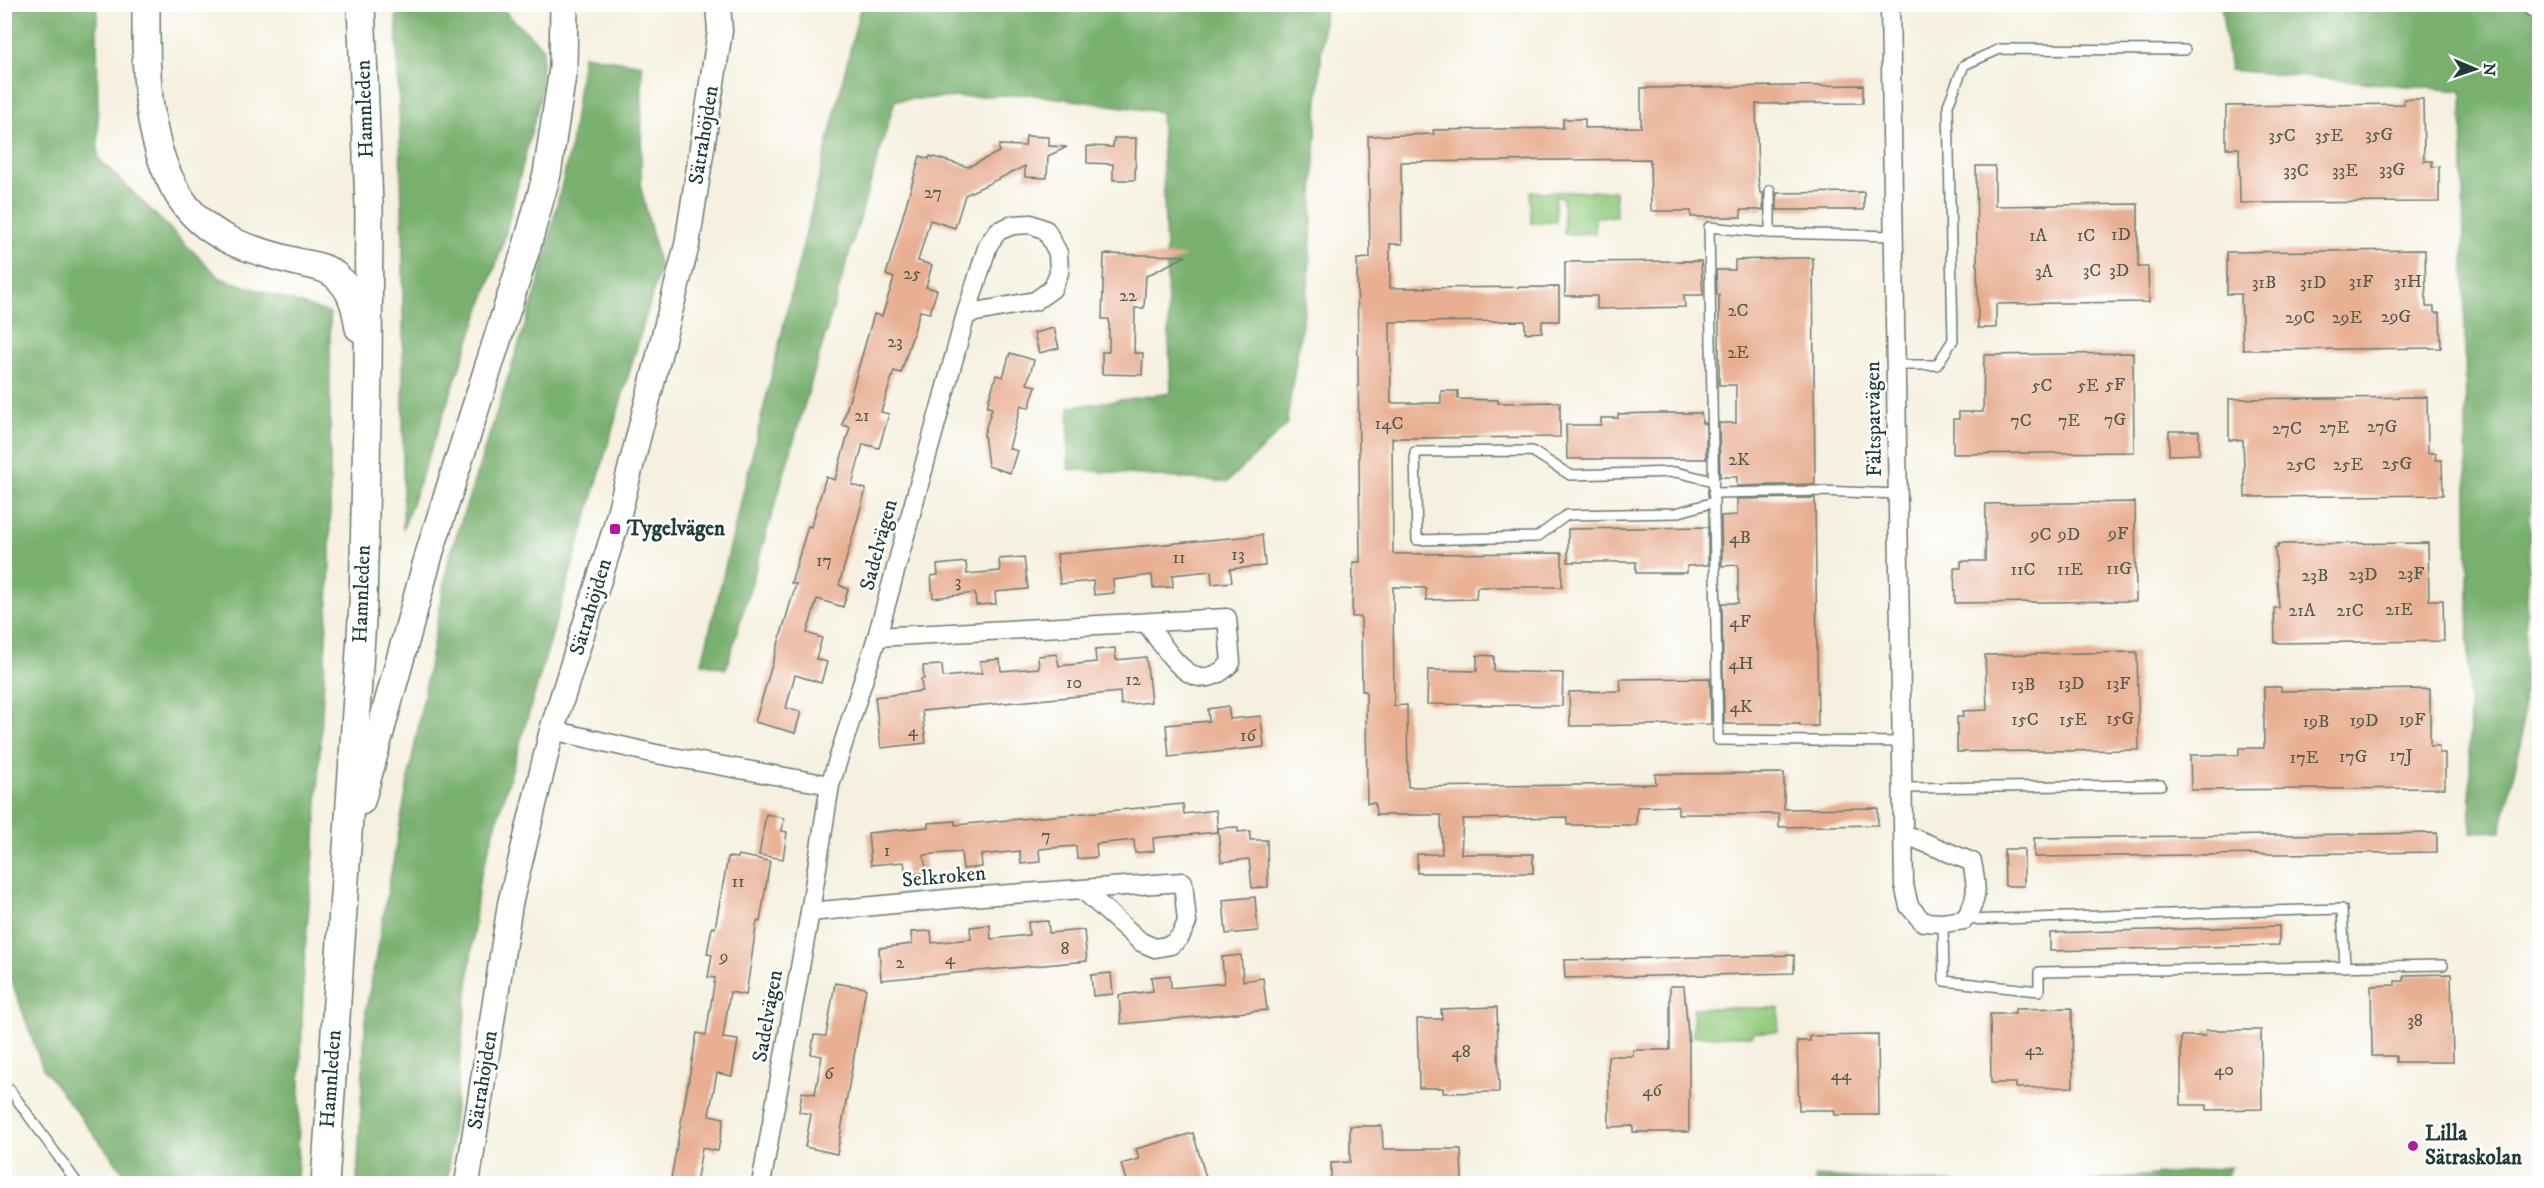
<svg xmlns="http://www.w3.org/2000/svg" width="2544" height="1188" font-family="'IM FELL DW Pica',serif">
	<rect width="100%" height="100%" fill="#fff"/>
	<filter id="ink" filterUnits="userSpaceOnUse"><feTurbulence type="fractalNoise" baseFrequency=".0167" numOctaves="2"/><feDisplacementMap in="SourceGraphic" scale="12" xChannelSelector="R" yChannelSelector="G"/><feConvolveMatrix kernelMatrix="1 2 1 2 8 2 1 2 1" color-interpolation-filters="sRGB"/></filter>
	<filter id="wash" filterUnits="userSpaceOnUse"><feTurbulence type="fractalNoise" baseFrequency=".008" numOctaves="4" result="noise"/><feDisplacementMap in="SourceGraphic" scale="24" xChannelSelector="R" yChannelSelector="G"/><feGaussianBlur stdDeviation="1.35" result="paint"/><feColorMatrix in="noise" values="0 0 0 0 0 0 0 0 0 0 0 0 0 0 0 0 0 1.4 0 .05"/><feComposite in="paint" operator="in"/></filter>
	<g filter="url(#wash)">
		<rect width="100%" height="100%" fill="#f5f0df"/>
		<g fill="#95cc7f" stroke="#5a845a" stroke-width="1.5">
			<polygon points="1615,191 1616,216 1595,217 1595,233 1564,234 1563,197 1555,197 1556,222 1531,223 1530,192"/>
			<polygon points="1693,1008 1779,1008 1778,1032 1755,1032 1750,1036 1693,1036"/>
		</g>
		<g fill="#78b06e" stroke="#4c7651" stroke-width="1.5">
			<polygon points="4,5 97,5 98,158 220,278 330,313 330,566 315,840 304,961 297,1183 132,1183 43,1069 5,962"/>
			<polygon points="396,5 498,5 543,48 540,98 501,250 403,529 403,241"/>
			<polygon points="861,5 1325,5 1317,113 1309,279 1286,426 1227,482 1068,469 1069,407 1171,393 1161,112 1028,94 895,100 726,669 702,663"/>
			<polygon points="2221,5 2539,5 2540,314 2537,324 2522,736 2501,831 2471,832 2462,91 2230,70"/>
			<polygon points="583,55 642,65 641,188 660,268 479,882 447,1183 357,1183 366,1010 449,558 537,289 571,146"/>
			<polygon points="2230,1167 2225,1183 2075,1183"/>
			<polygon points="1815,1176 1957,1183 1815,1183"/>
		</g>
		<g id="blocks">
			<g fill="#e8af92">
				<polygon points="1863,85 1863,103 1756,104 1758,178 1760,193 1763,193 1763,210 1741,210 1741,217 1691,217 1691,211 1651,211 1650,159 1401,162 1402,244 1390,244 1390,288 1559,287 1559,321 1542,321 1542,332 1525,333 1525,321 1390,322 1391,403 1441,403 1441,391 1458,391 1458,399 1498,400 1498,403 1560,402 1560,437 1392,438 1393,554 1562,553 1562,587 1477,587 1476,599 1426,600 1426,588 1393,587 1394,706 1407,705 1408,787 1656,784 1655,774 1784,773 1784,809 1878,808 1878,825 1779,827 1779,814 1678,814 1678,806 1637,807 1636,825 1567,825 1567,817 1463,819 1461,854 1533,854 1533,873 1417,873 1417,854 1442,854 1441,815 1376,815 1375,803 1367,803 1366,691 1362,691 1361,617 1352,617 1353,562 1360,562 1357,259 1370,258 1368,136 1434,134 1433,130 1563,128 1563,119 1585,119 1585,128 1641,127 1641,88"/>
				<polygon points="2404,99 2423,99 2424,161 2432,161 2432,167 2439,166 2439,202 2240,203 2239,148 2226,148 2226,106 2404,104"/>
				<polygon points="1026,136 1049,137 1049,146 1067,147 1048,156 1047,178 1025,177 1025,166 965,195 955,228 930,220 918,261 932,265 926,287 937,290 930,313 920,311 901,373 894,371 881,412 889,414 879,448 863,444 852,485 866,489 839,585 848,589 843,607 817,599 807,633 822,638 816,659 827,662 821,683 795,675 786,708 801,712 795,733 755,722 796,584 791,583 808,526 811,527 826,477 835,480 850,427 842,425 874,314 882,316 894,278 886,275 920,156 929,159 930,156 968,167 999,152 999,145 1025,146"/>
				<polygon points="1114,138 1136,138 1135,180 1113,180 1113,164 1087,163 1087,146 1113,147"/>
				<polygon points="1976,166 1995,166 1995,206 2138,204 2138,267 2148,267 2149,302 1996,304 1996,328 1978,328"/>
				<polygon points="1864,192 1864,210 1777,210 1777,193"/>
				<polygon points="2425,250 2426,307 2434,307 2434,313 2440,313 2441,348 2243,350 2241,294 2227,294 2227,252"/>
				<polygon points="1104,254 1186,256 1146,276 1144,308 1135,308 1134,353 1143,353 1142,375 1102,374 1102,352 1109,352 1109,319 1102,319"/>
				<polygon points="1796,258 1813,258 1815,484 1737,486 1737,477 1720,477 1719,423 1736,423 1736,385 1719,385 1719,295 1717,295 1716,270 1735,270 1735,260"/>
				<polygon points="1701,261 1703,295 1684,295 1685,307 1597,309 1597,296 1565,296 1565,262"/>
				<polygon points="1054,328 1059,348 1039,353 1034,333"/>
				<polygon points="1010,353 1034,360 1027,384 1036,386 1029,408 1021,405 1009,448 1017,451 1010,473 988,466 984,434 992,408 987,407 996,375 1003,377"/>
				<polygon points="2133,353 2134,452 1953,454 1953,419 1959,419 1959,412 1983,412 1984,355"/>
				<polygon points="2427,397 2428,453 2436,453 2435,460 2442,460 2443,495 2245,497 2243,440 2229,440 2229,399"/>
				<polygon points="1652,413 1701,413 1702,423 1706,423 1706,459 1567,459 1566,425 1601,425 1601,418 1618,418 1618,414"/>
				<polygon points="2169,431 2199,431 2199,454 2169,455"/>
				<polygon points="1815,498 1818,726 1800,726 1800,724 1724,724 1722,603 1738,603 1738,565 1722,566 1721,516 1737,515 1737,499"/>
				<polygon points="2135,502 2136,601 1955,603 1954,568 1961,568 1961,561 1985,561 1986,504"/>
				<polygon points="1708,527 1708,565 1687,566 1687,573 1636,573 1636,562 1568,562 1568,529"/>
				<polygon points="1262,535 1265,566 1230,569 1232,582 1212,584 1211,571 1172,575 1173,587 1153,588 1152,575 1113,580 1114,593 1094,595 1093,581 1060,584 1057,554"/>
				<polygon points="2428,543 2429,600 2443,600 2444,641 2275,643 2274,608 2279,608 2275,547 2278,547 2278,544"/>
				<polygon points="1024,557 1028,589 995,592 996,604 976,605 975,593 933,598 931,576 938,575 937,565 966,562 967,574 1000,571 999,559"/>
				<polygon points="1115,648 1116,660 1146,657 1151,702 1121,705 1120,692 922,711 926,743 881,748 875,697 922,691 921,679 924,679 923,666 942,665 943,677 982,673 980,661 1000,659 1001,671 1039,668 1038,656 1057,654 1059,666 1096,662 1095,650"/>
				<polygon points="2137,652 2139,750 1957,752 1957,717 1963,717 1963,711 1987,710 1985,655"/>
				<polygon points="1477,655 1494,656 1494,671 1563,673 1562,706 1427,704 1428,670 1477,671"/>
				<polygon points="1710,678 1711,724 1570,726 1569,692 1621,691 1620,679"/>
				<polygon points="2264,687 2281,687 2281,691 2430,689 2430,746 2439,746 2439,753 2445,753 2445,788 2191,790 2190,755 2239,755 2239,748 2264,748"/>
				<polygon points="1228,706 1230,719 1261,716 1264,747 1169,757 1166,725 1209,721 1208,709"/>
				<polygon points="1183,804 1184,814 1216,810 1218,832 1153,838 1154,851 1135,853 1134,840 1096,844 1097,857 1077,859 1076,846 1039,849 1040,862 1021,864 1020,851 981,855 982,867 963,869 961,852 924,855 926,872 906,875 904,862 871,865 868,833 928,827 928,823 955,821 955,825"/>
				<polygon points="766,814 784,818 782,831 787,832 783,859 759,855"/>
				<polygon points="1238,827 1238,832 1250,831 1250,840 1267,840 1268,887 1252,888 1249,859 1221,862 1218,828"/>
				<polygon points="2437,833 2437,852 2034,857 2034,838"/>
				<polygon points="2004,849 2024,849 2024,886 2005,886"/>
				<polygon points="738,855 770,861 760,922 757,921 746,995 730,992 723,1038 738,1040 732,1076 717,1073 709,1115 724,1118 718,1151 702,1148 696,1184 670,1184 697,1033 706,1035 715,978 708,977 712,955 707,954 712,927 715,928 728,857 738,858"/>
				<polygon points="1255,897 1258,931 1226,934 1223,900"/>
				<polygon points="1048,921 1049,933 1084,930 1087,961 881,980 879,948 912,944 911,932 931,931 932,943 971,939 970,927 990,925 991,939 1029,935 1028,922"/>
				<polygon points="2279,926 2279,945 2050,951 2050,933"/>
				<polygon points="1241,955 1243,981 1263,978 1267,1010 1121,1024 1119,995 1153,991 1151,977 1170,975 1171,988 1224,983 1222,957"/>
				<polygon points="1794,955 1794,973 1565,978 1564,960"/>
				<polygon points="1111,973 1113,994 1093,996 1091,975"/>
				<polygon points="2451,974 2453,1062 2396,1062 2396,1056 2372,1056 2371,986 2395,985 2395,981 2404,981 2404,975"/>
				<polygon points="835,983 866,988 837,1154 805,1147 811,1114 799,1112 802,1092 815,1094 822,1056 811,1054 814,1035 826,1036"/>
				<polygon points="1670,986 1684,986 1689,1046 1689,1132 1633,1132 1633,1126 1609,1127 1608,1056 1633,1056 1633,1050 1670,1050"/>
				<polygon points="1497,1007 1499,1092 1443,1093 1443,1088 1419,1088 1417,1019 1442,1019 1441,1009"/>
				<polygon points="2072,1008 2073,1087 2016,1088 2016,1083 1991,1083 1990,1014 2015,1014 2015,1009"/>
				<polygon points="2206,1030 2261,1030 2262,1109 2207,1110 2207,1105 2181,1105 2181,1036 2205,1036"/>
				<polygon points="1878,1035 1879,1115 1835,1115 1834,1110 1799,1110 1797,1041 1810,1041 1810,1036"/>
				<polygon points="1350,1126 1382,1126 1383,1149 1461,1149 1462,1182 1331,1184 1331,1163 1350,1162"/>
				<polygon points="1193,1133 1208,1184 1127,1184 1121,1164 1139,1159 1136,1149"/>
			</g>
		</g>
	</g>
	<g filter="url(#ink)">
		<use href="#blocks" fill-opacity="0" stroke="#6a7c70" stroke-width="1.5"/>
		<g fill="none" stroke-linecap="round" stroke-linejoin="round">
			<defs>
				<g id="service">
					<polyline points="1770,233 1770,190"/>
					<polyline points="1894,236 1770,233 1709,227 1718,740 1903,742"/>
					<polyline points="1896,365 1937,365 1953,340 1948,105 1964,65 2000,49 2185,50"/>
					<polyline points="1713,481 1676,472 1570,475 1532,451 1415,452 1417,540 1537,537 1567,515 1676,513 1714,502"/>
					<polyline points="1713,493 1821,491 1898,494"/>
					<polyline points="1904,788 2161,785"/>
					<polyline points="1964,920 2342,909 2345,967"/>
					<polyline points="1943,923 1944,981 2039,991 2039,972 2443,965"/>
					<polyline points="4,1087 10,1090 78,1184"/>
				</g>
				<g id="minor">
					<path d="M1890,4L1904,885L1909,906L1923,922L1943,923L1964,920C1979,899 1977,887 1972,862L1904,834"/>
					<path d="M877,637L1227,618L1231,663C1193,702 1169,652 1147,624"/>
					<polyline points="552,730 656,754 830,785"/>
					<polyline points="810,912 968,897 1183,882 1187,922 1180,937 1171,945 1155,948 1141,942 1082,889"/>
					<polyline points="761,1184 810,912 830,785 877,637 966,314 988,245 998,231 1013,225 1031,224 1046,230 1058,253 1059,273 1052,289 1035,301 966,314"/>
				</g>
				<g id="tertiary">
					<polyline points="2533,4 2540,6"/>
					<polyline points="467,1184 510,904 552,730 615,529 687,245 720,31 718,4"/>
				</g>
				<g id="secondary">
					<path d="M146,4C146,71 144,150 186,206C214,242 256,251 297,262C310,265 325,266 335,275C352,289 356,308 359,328"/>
					<polyline points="361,801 430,551 526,249 547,174 563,69 564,4"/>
					<polyline points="325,1184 363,605 368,376 369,205 361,4"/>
				</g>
			</defs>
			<use href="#service" stroke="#6a7c70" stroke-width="12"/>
			<use href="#minor" stroke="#6a7c70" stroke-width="21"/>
			<use href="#tertiary" stroke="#6a7c70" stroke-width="27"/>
			<use href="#secondary" stroke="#6a7c70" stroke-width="30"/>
			<use href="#service" stroke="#fff" stroke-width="9"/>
			<use href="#minor" stroke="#fff" stroke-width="18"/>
			<use href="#tertiary" stroke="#fff" stroke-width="24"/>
			<use href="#secondary" stroke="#fff" stroke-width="27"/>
		</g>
	</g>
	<g fill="#b5179e" stroke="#fff" stroke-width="2">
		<rect x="609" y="523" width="12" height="12" rx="3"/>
		<circle cx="2413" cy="1146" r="6"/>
	</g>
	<g text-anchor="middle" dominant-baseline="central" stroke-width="5" stroke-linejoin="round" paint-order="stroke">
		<g font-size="18" fill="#515a4c">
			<text x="2379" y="135">35G</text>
			<text x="2282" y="136">35C</text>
			<text x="2329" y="136">35E</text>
			<text x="2392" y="170">33G</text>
			<text x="2296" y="171">33C</text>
			<text x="2345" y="171">33E</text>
			<text x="933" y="193">27</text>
			<text x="2121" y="235">1D</text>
			<text x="2038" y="236">1A</text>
			<text x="2086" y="236">1C</text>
			<text x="2092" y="271">3C</text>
			<text x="2119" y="271">3D</text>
			<text x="2044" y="272">3A</text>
			<text x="912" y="274">25</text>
			<text x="2361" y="282">31F</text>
			<text x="2408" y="282">31H</text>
			<text x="2264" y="283">31B</text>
			<text x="2313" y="283">31D</text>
			<text x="1128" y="296">22</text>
			<text x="1738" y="311">2C</text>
			<text x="2396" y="317">29G</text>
			<text x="2300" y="318">29C</text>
			<text x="2347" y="318">29E</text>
			<text x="895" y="342">23</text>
			<text x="1738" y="353">2E</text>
			<text x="2115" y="385">5F</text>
			<text x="2042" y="386">5C</text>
			<text x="2088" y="386">5E</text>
			<text x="862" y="416">21</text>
			<text x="2115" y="420">7G</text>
			<text x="2021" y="421">7C</text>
			<text x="2069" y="421">7E</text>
			<text x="1389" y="424">14C</text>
			<text x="2382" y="427">27G</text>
			<text x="2334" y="428">27E</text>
			<text x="2287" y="429">27C</text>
			<text x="1739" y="460">2K</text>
			<text x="2397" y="464">25G</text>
			<text x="2301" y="465">25C</text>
			<text x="2348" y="465">25E</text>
			<text x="2118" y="534">9F</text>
			<text x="2041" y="535">9C</text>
			<text x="2069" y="535">9D</text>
			<text x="1740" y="538">4B</text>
			<text x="1238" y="555">13</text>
			<text x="1179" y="558">11</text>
			<text x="824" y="561">17</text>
			<text x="2119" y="569">11G</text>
			<text x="2023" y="570">11C</text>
			<text x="2070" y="570">11E</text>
			<text x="2411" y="574">23F</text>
			<text x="2363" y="575">23D</text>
			<text x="2315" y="576">23B</text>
			<text x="958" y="582">3</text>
			<text x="2399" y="610">21E</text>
			<text x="2302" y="611">21A</text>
			<text x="2350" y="611">21C</text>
			<text x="1740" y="622">4F</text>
			<text x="1741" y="664">4H</text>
			<text x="1133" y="680">12</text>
			<text x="1074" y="683">10</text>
			<text x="2071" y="684">13D</text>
			<text x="2118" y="684">13F</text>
			<text x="2023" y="685">13B</text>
			<text x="1741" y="707">4K</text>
			<text x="2120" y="719">15G</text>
			<text x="2025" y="720">15C</text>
			<text x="2073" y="720">15E</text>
			<text x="2412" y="720">19F</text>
			<text x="2364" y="721">19D</text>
			<text x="2316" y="722">19B</text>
			<text x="913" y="731">4</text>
			<text x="1248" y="736">16</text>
			<text x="2401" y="756">17J</text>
			<text x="2353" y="757">17G</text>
			<text x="2304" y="758">17E</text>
			<text x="1046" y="836">7</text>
			<text x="887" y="851">1</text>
			<text x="738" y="882">11</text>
			<text x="1065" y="949">8</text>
			<text x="724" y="957">9</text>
			<text x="950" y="959">4</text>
			<text x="900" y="963">2</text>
			<text x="2415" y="1021">38</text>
			<text x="2034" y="1050">42</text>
			<text x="1461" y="1052">48</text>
			<text x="2224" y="1070">40</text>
			<text x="829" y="1074">6</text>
			<text x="1841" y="1075">44</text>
			<text x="1652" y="1091">46</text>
		</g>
		<g font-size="21" fill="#1f3d34" stroke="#fff">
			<text transform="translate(365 109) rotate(-92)">Hamnleden</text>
			<text transform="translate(704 135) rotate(-81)">Sätrahöjden</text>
			<text transform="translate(1874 419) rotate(-91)">Fältspatvägen</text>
			<text transform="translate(879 545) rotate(-75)">Sadelvägen</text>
			<text transform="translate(362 594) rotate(-88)">Hamnleden</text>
			<text transform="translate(591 607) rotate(-73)">Sätrahöjden</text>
			<text transform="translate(944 877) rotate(-5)">Selkroken</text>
			<text transform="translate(768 1016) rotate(-80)">Sadelvägen</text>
			<text transform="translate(331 1079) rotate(-86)">Hamnleden</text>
			<text transform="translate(483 1080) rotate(-81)">Sätrahöjden</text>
		</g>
		<g font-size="21" font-weight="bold" fill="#1f3d34" stroke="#fff" text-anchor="start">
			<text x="627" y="529">Tygelvägen</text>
			<text x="2425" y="1134">Lilla<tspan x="2425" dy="24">Sätraskolan</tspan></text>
		</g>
	</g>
	<rect width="2544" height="1188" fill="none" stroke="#fff" stroke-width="24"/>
	<g transform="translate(2475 69) rotate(92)" stroke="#ffffff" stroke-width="4.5" paint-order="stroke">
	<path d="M0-4.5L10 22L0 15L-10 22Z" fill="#1f3d34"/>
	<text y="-9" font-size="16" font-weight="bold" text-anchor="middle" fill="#1f3d34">N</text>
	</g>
</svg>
